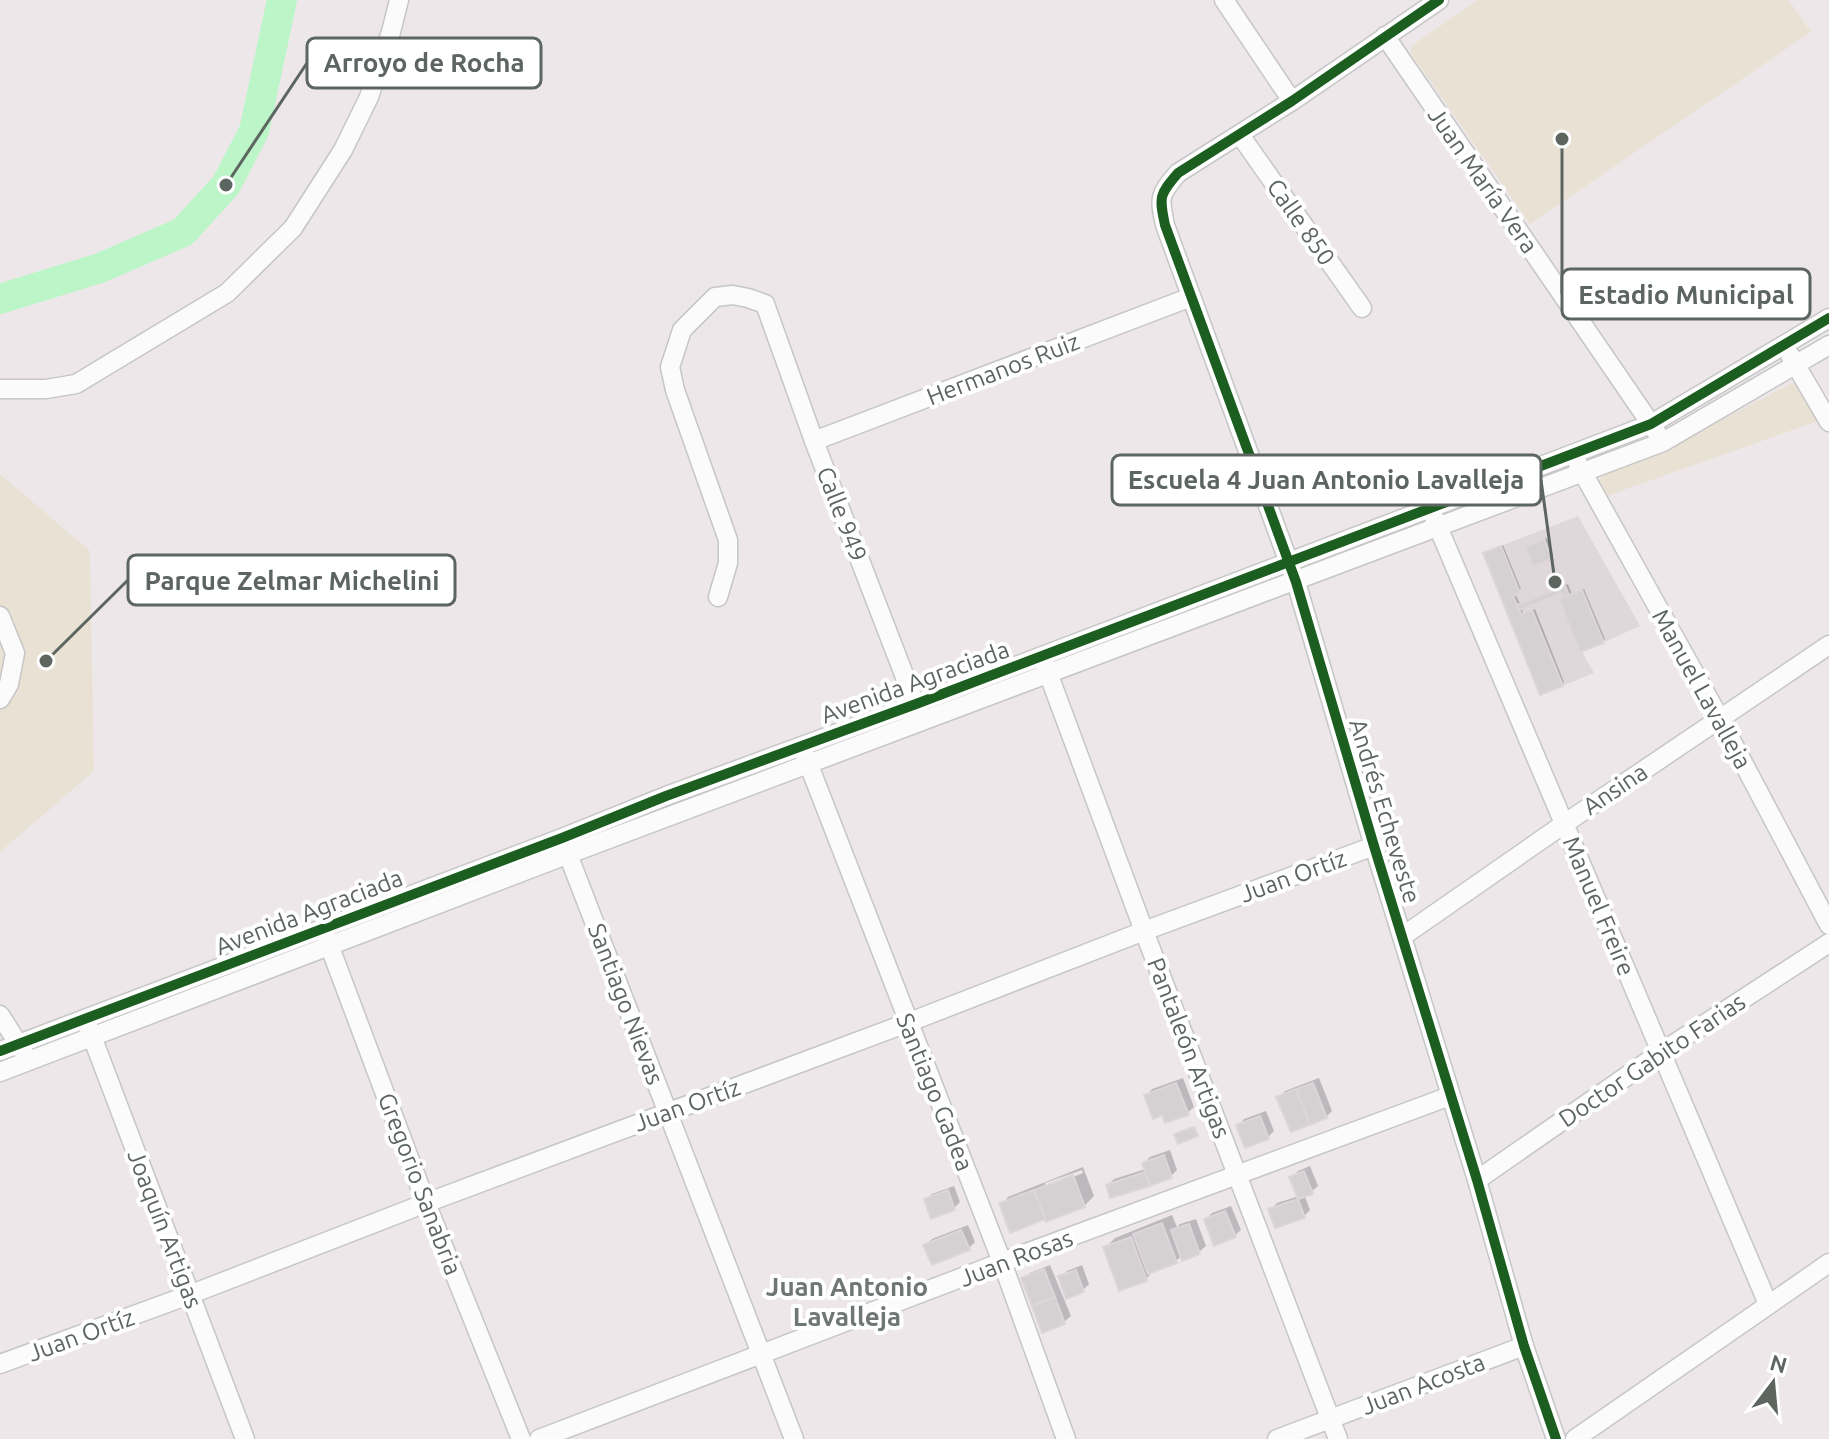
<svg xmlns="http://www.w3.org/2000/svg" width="1829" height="1439" font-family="Ubuntu,sans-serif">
	<rect width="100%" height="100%" fill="#ede7ea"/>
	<polygon fill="#dfd7da" points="1578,516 1640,626 1582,652 1594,673 1540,695 1483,553"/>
	<g fill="#e9e2d4">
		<polygon points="1478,0 1789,0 1811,32 1530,224 1411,54 1411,46"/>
		<polygon points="1794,382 1818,421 1604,497 1598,482 1602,476 1659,453"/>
		<polygon points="0,474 90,551 94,771 0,852"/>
	</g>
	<g fill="#0003" fill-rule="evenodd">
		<polygon points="1547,538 1553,555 1551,557 1528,547"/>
		<polygon points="1503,545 1521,589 1515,593 1520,604 1568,584 1572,594 1584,589 1605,639 1602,641 1564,597 1566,596 1564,590 1521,607 1523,613 1535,609 1564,682 1562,684 1485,554"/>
		<polygon points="1183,1078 1194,1107 1187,1113 1163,1113 1146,1096 1152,1089"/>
		<polygon points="1319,1078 1332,1111 1326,1117 1279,1097 1285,1091"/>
		<polygon points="1266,1111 1274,1131 1268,1137 1238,1126 1244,1119"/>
		<polygon points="1170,1150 1177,1170 1171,1176 1111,1196 1108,1185 1114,1179 1146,1169 1144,1163 1150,1157"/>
		<polygon points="1310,1166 1318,1186 1311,1192 1304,1194 1310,1210 1304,1216 1271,1209 1277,1203 1299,1196 1292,1177 1298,1171"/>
		<path d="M1083,1167L1094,1196L1084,1206L1002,1204L1008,1197ZM1082,1170L1083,1173L1045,1188V1183Z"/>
		<polygon points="954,1186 960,1202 954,1208 926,1200 932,1194"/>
		<polygon points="1231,1206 1241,1230 1234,1236 1206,1219 1212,1213"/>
		<polygon points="1172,1215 1177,1227 1180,1224 1196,1219 1206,1246 1199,1252 1184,1258 1182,1255 1176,1261 1156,1268 1146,1279 1105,1248 1115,1238"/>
		<polygon points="968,1225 975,1242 969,1248 926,1245 932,1239"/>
		<polygon points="1050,1265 1071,1316 1064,1322 1024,1279 1030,1273"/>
		<polygon points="1082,1265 1089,1284 1083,1290 1060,1277 1067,1271"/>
	</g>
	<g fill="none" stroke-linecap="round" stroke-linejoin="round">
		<polyline stroke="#bcf6c8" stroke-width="30" points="0,299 100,268 183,232 226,185 254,131 282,0"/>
	</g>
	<g fill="#d5d1d2" stroke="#dcd6da" stroke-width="2">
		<polygon points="1544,539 1552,559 1533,566 1525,547"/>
		<polygon points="1501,546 1520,593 1513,596 1521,614 1532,610 1563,686 1540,695 1483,553"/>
		<polygon points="1565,586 1569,595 1564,597 1562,593 1519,610 1517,605"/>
		<polygon points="1582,590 1604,643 1580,652 1559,599"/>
		<polygon points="1176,1083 1189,1115 1165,1123 1162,1115 1153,1119 1144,1095"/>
		<polygon points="1313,1083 1327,1118 1310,1125 1296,1089"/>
		<polygon points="1296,1089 1310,1125 1291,1132 1276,1097"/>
		<polygon points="1260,1116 1269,1139 1245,1148 1236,1125"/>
		<polygon points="1194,1127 1198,1136 1178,1144 1174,1134"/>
		<polygon points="1164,1155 1172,1178 1150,1186 1142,1163"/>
		<polygon points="1304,1171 1313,1194 1298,1199 1289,1177"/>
		<polygon points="1145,1172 1150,1186 1110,1198 1106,1185"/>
		<polygon points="1073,1175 1085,1207 1046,1222 1034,1190"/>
		<polygon points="948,1190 955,1210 931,1219 924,1199"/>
		<polygon points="1034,1190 1045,1219 1010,1233 999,1203"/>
		<polygon points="1298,1199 1305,1218 1275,1228 1268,1209"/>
		<polygon points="1225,1211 1236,1237 1214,1246 1204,1219"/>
		<polygon points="1162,1223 1177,1263 1148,1274 1133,1234"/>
		<polygon points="1189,1224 1200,1254 1182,1261 1171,1230"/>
		<polygon points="961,1230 970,1250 932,1265 923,1245"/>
		<polygon points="1131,1237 1147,1281 1119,1291 1103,1247"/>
		<polygon points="1044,1269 1055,1297 1032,1306 1021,1278"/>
		<polygon points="1076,1270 1084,1292 1066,1299 1058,1276"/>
		<polygon points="1055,1297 1065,1324 1042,1333 1032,1306"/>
	</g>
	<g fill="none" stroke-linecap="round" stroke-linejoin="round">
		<defs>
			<g id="minor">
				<polyline points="1224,0 1292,101"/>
				<path d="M1439,0L1292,101L1178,173C1159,195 1159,197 1165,225L1296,582L1374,846L1477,1180L1524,1346L1556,1439"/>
				<polyline points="1385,36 1657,433"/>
				<polyline points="1240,135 1362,308"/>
				<polyline points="1790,355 1829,422"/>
				<polyline points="0,389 46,389 76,384 227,293 293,228 343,150 369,97 391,32 399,0"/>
				<polyline points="814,441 1191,297"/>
				<polyline points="1578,464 1720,719 1829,925"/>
				<polyline points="1433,515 1768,1304"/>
				<polyline points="718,597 728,563 728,540 675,390 670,367 682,330 715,297 733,295 748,298 765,304 814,441 920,716"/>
				<polyline points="0,616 15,653 9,684 0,699"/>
				<polyline points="1044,662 1144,931 1338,1439"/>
				<polyline points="805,755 1002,1262 1066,1439"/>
				<polyline points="564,844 794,1439"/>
				<polyline points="325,934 426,1203 521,1439"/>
				<polyline points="1403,936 1564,824 1829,645"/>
				<polyline points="0,1015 24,1053"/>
				<polyline points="88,1026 245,1439"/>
				<polyline points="0,1051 562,838 666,796 916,704 1651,424 1829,318"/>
				<polyline points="0,1072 569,854 1663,442 1829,345"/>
				<polyline points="1477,1180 1660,1053 1829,943"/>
				<polyline points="0,1364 189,1295 426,1203 907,1023 1144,931 1374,846"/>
				<polyline points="539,1439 1002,1262 1450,1096"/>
				<polyline points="1277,1439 1524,1346"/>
				<polyline points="1575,1439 1829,1263"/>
			</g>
		</defs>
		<use href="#minor" stroke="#c6c6c6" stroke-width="21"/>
		<use href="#minor" stroke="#fcfbfc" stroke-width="18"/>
		<defs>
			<g id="cycleway">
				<path d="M1439,0L1292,101L1178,173C1159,195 1159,197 1165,225L1296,582L1374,846L1477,1180L1524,1346L1556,1439"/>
				<polyline points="0,1051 562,838 666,796 916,704 1651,424 1829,318"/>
			</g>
		</defs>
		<use href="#cycleway" stroke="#fff" stroke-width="15"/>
		<use href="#cycleway" stroke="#1b5e20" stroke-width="10"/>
	</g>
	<g text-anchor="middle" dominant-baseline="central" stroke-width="8" stroke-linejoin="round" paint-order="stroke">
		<g font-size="24" fill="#5d6560" stroke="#fff">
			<text transform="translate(1483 180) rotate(55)">Juan María Vera</text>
			<text transform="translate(1301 222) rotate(55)">Calle 850</text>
			<text transform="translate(1003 369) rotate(-21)">Hermanos Ruiz</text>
			<text transform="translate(842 514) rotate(69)">Calle 949</text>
			<text transform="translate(915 682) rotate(-20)">Avenida Agraciada</text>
			<text transform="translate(1702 689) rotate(61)">Manuel Lavalleja</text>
			<text transform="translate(1615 789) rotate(-34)">Ansina</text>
			<text transform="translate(1385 811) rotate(73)">Andrés Echeveste</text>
			<text transform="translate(1293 876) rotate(-20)">Juan Ortíz</text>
			<text transform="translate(1599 906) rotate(67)">Manuel Freire</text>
			<text transform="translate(309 912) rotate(-21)">Avenida Agraciada</text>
			<text transform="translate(626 1004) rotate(69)">Santiago Nievas</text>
			<text transform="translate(1189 1048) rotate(69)">Pantaleón Artigas</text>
			<text transform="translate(1652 1060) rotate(-34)">Doctor Gabito Farias</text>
			<text transform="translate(935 1092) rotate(68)">Santiago Gadea</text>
			<text transform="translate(687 1105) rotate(-20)">Juan Ortíz</text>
			<text transform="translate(420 1184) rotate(69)">Gregorio Sanabria</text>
			<text transform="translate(165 1229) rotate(69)">Joaquín Artigas</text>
			<text transform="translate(1016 1258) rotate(-21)">Juan Rosas</text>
			<text transform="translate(81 1335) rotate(-20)">Juan Ortíz</text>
			<text transform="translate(1423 1384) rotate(-21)">Juan Acosta</text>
		</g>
		<g font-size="26" font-weight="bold" fill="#6e7771" stroke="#fff">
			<text x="847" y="1286">Juan Antonio<tspan x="847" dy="30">Lavalleja</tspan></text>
		</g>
	</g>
	<path fill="none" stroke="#5d6560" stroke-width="3" d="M226 185L307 63M1562 139L1562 294M1555 582L1541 480M46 661L128 580"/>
	<g fill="#5d6560" stroke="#fff" stroke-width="3">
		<circle cx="226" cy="185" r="8"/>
		<circle cx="1562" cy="139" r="8"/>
		<circle cx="1555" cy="582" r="8"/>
		<circle cx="46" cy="661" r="8"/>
	</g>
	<g fill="#fff" stroke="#5d6560" stroke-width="3">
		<rect x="307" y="38" width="234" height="50" rx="8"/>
		<rect x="1562" y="269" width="248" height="50" rx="8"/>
		<rect x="1112" y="455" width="429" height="50" rx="8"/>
		<rect x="128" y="555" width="327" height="50" rx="8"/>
	</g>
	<g font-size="26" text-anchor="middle" font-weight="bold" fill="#5d6560">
		<text x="424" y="72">Arroyo de Rocha</text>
		<text x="1686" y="304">Estadio Municipal</text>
		<text x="1326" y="489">Escuela 4 Juan Antonio Lavalleja</text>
		<text x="292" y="590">Parque Zelmar Michelini</text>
	</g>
	<g transform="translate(1773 1383) rotate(16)" stroke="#ffffff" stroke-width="6" paint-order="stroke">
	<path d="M0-6L14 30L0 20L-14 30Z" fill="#5d6560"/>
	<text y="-12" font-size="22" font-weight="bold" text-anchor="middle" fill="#5d6560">N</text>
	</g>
</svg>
